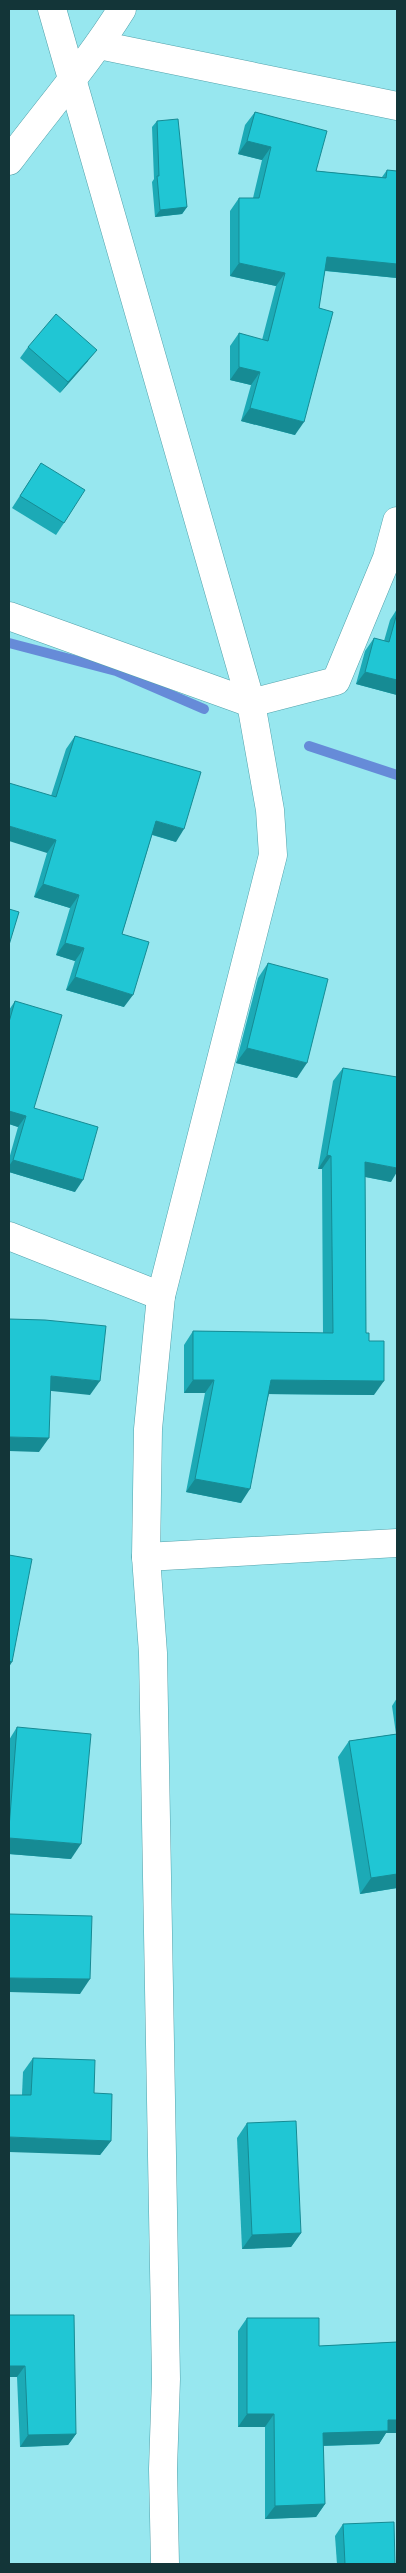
<svg xmlns="http://www.w3.org/2000/svg" width="406" height="2573" font-family="Literata,serif">
	<rect width="100%" height="100%" fill="#97e7ef"/>
	<g fill="none" stroke-linecap="round" stroke-linejoin="round">
		<g stroke="#668bd8" stroke-width="10">
			<polyline points="9,643 116,671 204,709"/>
			<polyline points="309,746 397,775"/>
		</g>
		<defs>
			<g id="minor">
				<polyline points="52,9 251,703 270,810 273,855 161,1296 148,1429 146,1557 153,1653 166,2379 163,2469 165,2564"/>
				<polyline points="99,45 397,106"/>
				<path d="M9,161C47,110 89,62 122,9"/>
				<polyline points="9,616 251,703 336,681 387,558 397,521"/>
				<polyline points="9,1236 161,1296"/>
				<polyline points="146,1557 397,1543"/>
			</g>
		</defs>
		<use href="#minor" stroke="#52a2ab" stroke-width="29"/>
		<use href="#minor" stroke="#fff" stroke-width="28"/>
	</g>
	<g fill="#1caab6">
		<polygon points="255,112 316,171 382,177 387,170 397,278 325,271 295,435 241,421 251,385 230,380 230,346 239,333 262,340 276,286 230,276 230,211 239,198 253,198 262,160 238,154 245,125"/>
		<polygon points="157,121 187,207 182,214 155,217 152,182 154,179 152,127"/>
		<polygon points="28,347 88,361 60,393 20,358"/>
		<polygon points="41,463 64,523 56,535 12,508"/>
		<polygon points="397,609 397,695 356,684 365,651 374,638 384,641 390,620"/>
		<polygon points="75,736 176,842 152,835 122,934 124,1007 66,990 75,961 56,955 70,908 34,897 47,853 51,796 66,749"/>
		<polygon points="268,963 297,1078 236,1063 258,978"/>
		<polygon points="15,1001 34,1108 75,1192 9,1172 9,1159 18,1127 9,1124 9,1010"/>
		<polygon points="343,1068 391,1182 365,1177 366,1333 369,1341 374,1395 269,1394 241,1503 186,1492 205,1393 184,1393 184,1345 193,1331 323,1333 322,1169 318,1169 333,1081"/>
		<polygon points="397,1698 397,1888 360,1894 338,1757 349,1741 396,1734 392,1706"/>
		<polygon points="17,1727 71,1859 9,1854 9,1740"/>
		<polygon points="33,2058 111,2141 100,2155 22,2095 23,2072"/>
		<polygon points="247,2123 301,2233 291,2247 242,2249 237,2138"/>
		<polygon points="9,2315 76,2434 68,2445 20,2447 17,2377"/>
		<polygon points="247,2318 319,2346 397,2342 397,2433 386,2433 379,2444 323,2446 325,2504 316,2517 265,2519 265,2427 238,2427 238,2331"/>
		<polygon points="343,2524 395,2564 337,2564 335,2536"/>
	</g>
	<g fill="#168b94">
		<polygon points="247,141 271,147 262,160 238,154"/>
		<polygon points="187,207 182,214 155,217 160,210"/>
		<polygon points="327,257 397,264 397,278 318,270"/>
		<polygon points="239,263 285,273 276,286 230,276"/>
		<polygon points="97,350 88,361 60,393 68,382"/>
		<polygon points="239,367 260,372 251,385 230,380"/>
		<polygon points="250,408 304,422 295,435 241,421"/>
		<polygon points="365,672 397,680 397,695 356,684"/>
		<polygon points="156,821 184,829 176,842 147,833"/>
		<polygon points="9,826 56,840 47,853 9,841"/>
		<polygon points="43,884 79,895 70,908 34,897"/>
		<polygon points="65,943 84,948 75,961 56,955"/>
		<polygon points="75,977 133,995 124,1007 66,990"/>
		<polygon points="247,1048 307,1063 297,1078 236,1063"/>
		<polygon points="9,1111 26,1116 18,1127 9,1124"/>
		<polygon points="327,1155 331,1156 322,1169 318,1169"/>
		<polygon points="13,1160 83,1180 75,1192 9,1172 9,1166"/>
		<polygon points="365,1162 397,1168 397,1172 391,1182 356,1175"/>
		<polygon points="51,1376 100,1381 90,1395 42,1390"/>
		<polygon points="193,1380 214,1380 205,1393 184,1393"/>
		<polygon points="271,1380 384,1381 374,1395 262,1394"/>
		<polygon points="9,1437 49,1438 39,1452 9,1451"/>
		<polygon points="195,1479 250,1489 241,1503 186,1492"/>
		<polygon points="9,1661 12,1662 9,1667"/>
		<polygon points="9,1838 81,1844 71,1859 9,1854"/>
		<polygon points="397,1874 397,1888 360,1894 371,1878"/>
		<polygon points="9,1978 90,1979 80,1994 9,1992"/>
		<polygon points="9,2137 111,2141 100,2155 9,2152"/>
		<polygon points="301,2233 291,2247 242,2249 252,2235"/>
		<polygon points="9,2366 25,2366 17,2377 9,2377"/>
		<polygon points="247,2414 274,2414 265,2427 238,2427"/>
		<polygon points="388,2420 397,2420 397,2433 386,2433 379,2444 314,2446 323,2433"/>
		<polygon points="76,2434 68,2445 20,2447 28,2435"/>
		<polygon points="325,2504 316,2517 265,2519 275,2506"/>
	</g>
	<g fill="#20c6d4" stroke="#168b94">
		<polygon points="255,112 327,131 316,171 386,178 387,170 397,171 397,264 327,257 319,308 333,312 304,422 250,408 260,372 239,367 239,333 268,341 285,273 239,263 239,198 259,198 271,147 247,141"/>
		<polygon points="178,119 187,207 160,210 157,176 159,176 157,121"/>
		<polygon points="56,314 97,350 68,382 28,347"/>
		<polygon points="41,463 85,490 64,523 20,496"/>
		<polygon points="397,613 397,680 365,672 374,638 389,642"/>
		<polygon points="75,736 201,772 184,829 156,821 122,934 149,942 133,995 75,977 84,948 65,943 79,895 43,884 56,840 9,826 9,783 56,797"/>
		<polygon points="9,909 19,912 9,945"/>
		<polygon points="268,963 328,979 307,1063 247,1048"/>
		<polygon points="15,1001 62,1015 34,1108 98,1127 83,1180 13,1160 26,1116 9,1111 9,1022"/>
		<polygon points="343,1068 397,1077 397,1168 365,1162 366,1333 369,1333 369,1341 384,1341 384,1381 271,1380 250,1489 195,1479 214,1380 193,1380 193,1331 333,1333 331,1156 327,1155"/>
		<polygon points="9,1319 45,1320 106,1326 100,1381 51,1376 49,1438 9,1437"/>
		<polygon points="9,1555 32,1559 12,1662 9,1661"/>
		<polygon points="17,1727 91,1734 81,1844 9,1838 9,1828"/>
		<polygon points="397,1734 397,1874 371,1878 349,1741"/>
		<polygon points="9,1914 92,1916 90,1979 9,1978"/>
		<polygon points="33,2058 95,2060 94,2093 112,2094 111,2141 9,2137 9,2095 31,2095"/>
		<polygon points="296,2121 301,2233 252,2235 247,2123"/>
		<polygon points="9,2315 74,2315 76,2434 28,2435 25,2366 9,2366"/>
		<polygon points="247,2318 319,2318 319,2346 397,2342 397,2420 388,2420 388,2431 323,2433 325,2504 275,2506 274,2414 247,2414"/>
		<polygon points="394,2522 395,2564 345,2564 343,2524"/>
	</g>
	<rect width="406" height="2573" fill="none" stroke="#133538" stroke-width="20"/>
</svg>
